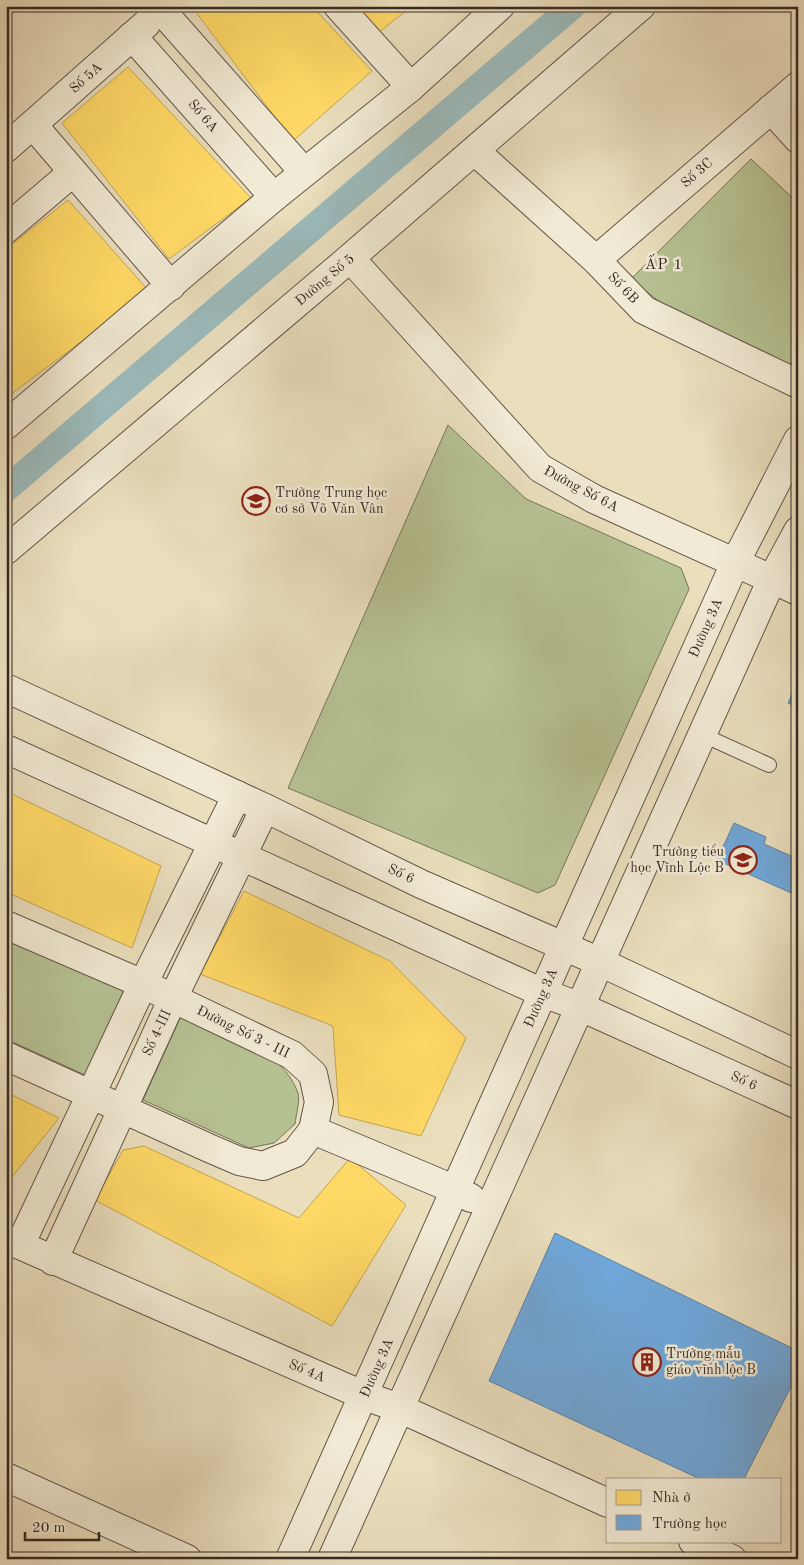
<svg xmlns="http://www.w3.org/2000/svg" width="804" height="1565" font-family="'Old Standard TT',serif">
	<rect width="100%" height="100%" fill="#eadebd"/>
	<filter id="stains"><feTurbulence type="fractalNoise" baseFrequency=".004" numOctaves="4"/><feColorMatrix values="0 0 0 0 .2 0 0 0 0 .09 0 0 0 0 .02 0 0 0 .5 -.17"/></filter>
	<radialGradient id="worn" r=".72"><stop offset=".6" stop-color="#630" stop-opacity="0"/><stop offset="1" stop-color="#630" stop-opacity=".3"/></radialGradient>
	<g fill="#b6c192" stroke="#76755b">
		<polygon points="751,159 798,203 798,352 790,365 661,303 631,279"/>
		<polygon points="448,425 526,499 681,568 689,589 555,885 538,893 288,788"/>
		<polygon points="6,936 126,986 85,1075 6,1039"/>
		<path d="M182,1014C223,1032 282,1048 298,1093C300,1101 296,1115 295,1124L274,1143L249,1148L143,1100Z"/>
	</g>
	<g fill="#ffd966" stroke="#c3a452">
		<polygon points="200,6 312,6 372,71 293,141 195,11"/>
		<polygon points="357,6 412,6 378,33"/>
		<polygon points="128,67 251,198 169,259 62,123"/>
		<polygon points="68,200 149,291 6,398 6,249"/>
		<polygon points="6,791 161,866 132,948 6,892"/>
		<polygon points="244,891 390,961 466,1038 421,1136 339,1115 333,1026 200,974"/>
		<polygon points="6,1092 59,1118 8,1182 6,1181"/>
		<polygon points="144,1146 299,1218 350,1158 406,1205 332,1326 95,1200 123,1150"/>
	</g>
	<g fill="#6fa8dc" stroke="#5e82a5">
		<polygon points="798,681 798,707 788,703"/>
		<polygon points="734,823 766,837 764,844 798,859 798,896 717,860"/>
		<polygon points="555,1233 798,1351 798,1373 744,1479 700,1479 489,1381"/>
	</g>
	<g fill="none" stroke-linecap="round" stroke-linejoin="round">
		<polyline stroke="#9bbabb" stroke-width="26" points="6,489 573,6"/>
		<defs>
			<polyline id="service" points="703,735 769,765"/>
			<g id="minor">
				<polyline points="338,6 411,87"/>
				<polyline points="161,10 304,172"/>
				<polyline points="132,36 274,197"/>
				<polyline points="771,109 798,139"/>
				<polyline points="33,125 171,286"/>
				<polyline points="6,148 146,24"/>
				<polyline points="475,151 596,260 644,310 798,384"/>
				<polyline points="6,229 73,172"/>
				<polyline points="350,258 540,468 594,499 798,591"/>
				<polyline points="596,260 798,86"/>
				<polyline points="6,425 274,197 411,87 500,6"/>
				<polyline points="6,550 350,258 641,6"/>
				<polyline points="6,688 265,808 421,884 600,962 798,1055"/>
				<polyline points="6,749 543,993 581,1007 798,1105"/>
				<polyline points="6,925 143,984 292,1055 313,1074 319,1102 313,1130 295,1153 263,1166 239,1161 211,1149 6,1056"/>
				<polyline points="313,1130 456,1190 471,1198"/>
				<polyline points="6,1239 365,1396 399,1408 608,1503"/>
				<polyline points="20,1245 143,984 237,795"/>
				<polyline points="53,1261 173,998 265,808"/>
				<polyline points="6,1477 187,1559"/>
				<polyline points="693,1541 732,1559"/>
				<polyline points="290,1559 735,563 798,440"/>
				<polyline points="332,1559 772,579 798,531"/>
			</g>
		</defs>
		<use href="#service" stroke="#64564a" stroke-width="16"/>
		<use href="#minor" stroke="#64564a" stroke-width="30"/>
		<use href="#service" stroke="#f1ead4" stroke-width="14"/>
		<use href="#minor" stroke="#f1ead4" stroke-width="28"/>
	</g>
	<defs>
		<symbol id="school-ring" viewBox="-11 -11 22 22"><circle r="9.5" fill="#f1ead4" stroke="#8f2418" stroke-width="1.5"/><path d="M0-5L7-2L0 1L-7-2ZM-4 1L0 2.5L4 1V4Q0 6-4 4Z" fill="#8f2418"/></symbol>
		<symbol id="building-ring" viewBox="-11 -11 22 22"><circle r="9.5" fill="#f1ead4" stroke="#8f2418" stroke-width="1.5"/><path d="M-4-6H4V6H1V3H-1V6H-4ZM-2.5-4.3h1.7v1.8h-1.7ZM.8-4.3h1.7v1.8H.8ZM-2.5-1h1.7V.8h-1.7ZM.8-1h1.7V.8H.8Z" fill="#8f2418"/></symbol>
	</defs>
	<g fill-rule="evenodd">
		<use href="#school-ring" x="240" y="485" width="32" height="32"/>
		<use href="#school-ring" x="727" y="844" width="32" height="32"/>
		<use href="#building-ring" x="631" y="1346" width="32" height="32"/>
	</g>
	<g text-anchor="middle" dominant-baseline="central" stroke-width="5" stroke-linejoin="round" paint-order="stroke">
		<g font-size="14" fill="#372924" stroke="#f1ead4">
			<text transform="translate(86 78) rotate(-42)">Số 5A</text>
			<text transform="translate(203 116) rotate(49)">Số 6A</text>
			<text transform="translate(697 173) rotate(-41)">Số 3C</text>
			<text transform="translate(325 280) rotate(-40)">Đường Số 5</text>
			<text transform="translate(623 288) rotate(46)">Số 6B</text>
			<text transform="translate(581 489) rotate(28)">Đường Số 6A</text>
			<text transform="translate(706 628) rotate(-66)">Đường 3A</text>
			<text transform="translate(401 874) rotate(26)">Số 6</text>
			<text transform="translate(541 998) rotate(-66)">Đường 3A</text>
			<text transform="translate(243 1032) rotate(26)">Đường Số 3 - III</text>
			<text transform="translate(157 1033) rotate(-65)">Số 4-III</text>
			<text transform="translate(744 1081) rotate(24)">Số 6</text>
			<text transform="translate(377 1368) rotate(-66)">Đường 3A</text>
			<text transform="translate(307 1371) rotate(23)">Số 4A</text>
		</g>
		<g font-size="14" fill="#372924" stroke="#f1ead4" text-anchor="start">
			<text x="275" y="493">Trường Trung học<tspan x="275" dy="16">cơ sở Võ Văn Vân</tspan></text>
			<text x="724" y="852" text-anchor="end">Trường tiểu<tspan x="724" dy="16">học Vĩnh Lộc B</tspan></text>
			<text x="666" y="1354">Trường mẫu<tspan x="666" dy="16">giáo vĩnh lộc B</tspan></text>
		</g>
		<g font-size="15" letter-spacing="1" fill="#372924" stroke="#f1ead4">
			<text x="664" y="265">ẤP 1</text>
		</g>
	</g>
	<rect width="804" height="1565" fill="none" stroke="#eadebd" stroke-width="25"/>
	<rect x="8" y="8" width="789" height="1550" fill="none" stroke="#372924" stroke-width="2.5"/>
	<rect x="12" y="12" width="779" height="1540" fill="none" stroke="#372924"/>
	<rect x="606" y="1478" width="175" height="65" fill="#f1ead4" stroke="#a79d8e"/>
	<rect x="616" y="1490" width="25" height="15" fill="#ffd966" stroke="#a79d8e"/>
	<text x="652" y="1502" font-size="15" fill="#372924">Nhà ở</text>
	<rect x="616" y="1515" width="25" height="15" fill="#6fa8dc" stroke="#a79d8e"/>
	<text x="652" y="1528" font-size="15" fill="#372924">Trường học</text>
	<path d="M25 1532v8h74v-8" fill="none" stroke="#372924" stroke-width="2.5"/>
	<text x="32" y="1532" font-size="15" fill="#372924" stroke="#f1ead4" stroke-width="4" paint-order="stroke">20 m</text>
	<rect width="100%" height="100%" filter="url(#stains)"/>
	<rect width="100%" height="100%" fill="url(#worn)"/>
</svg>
